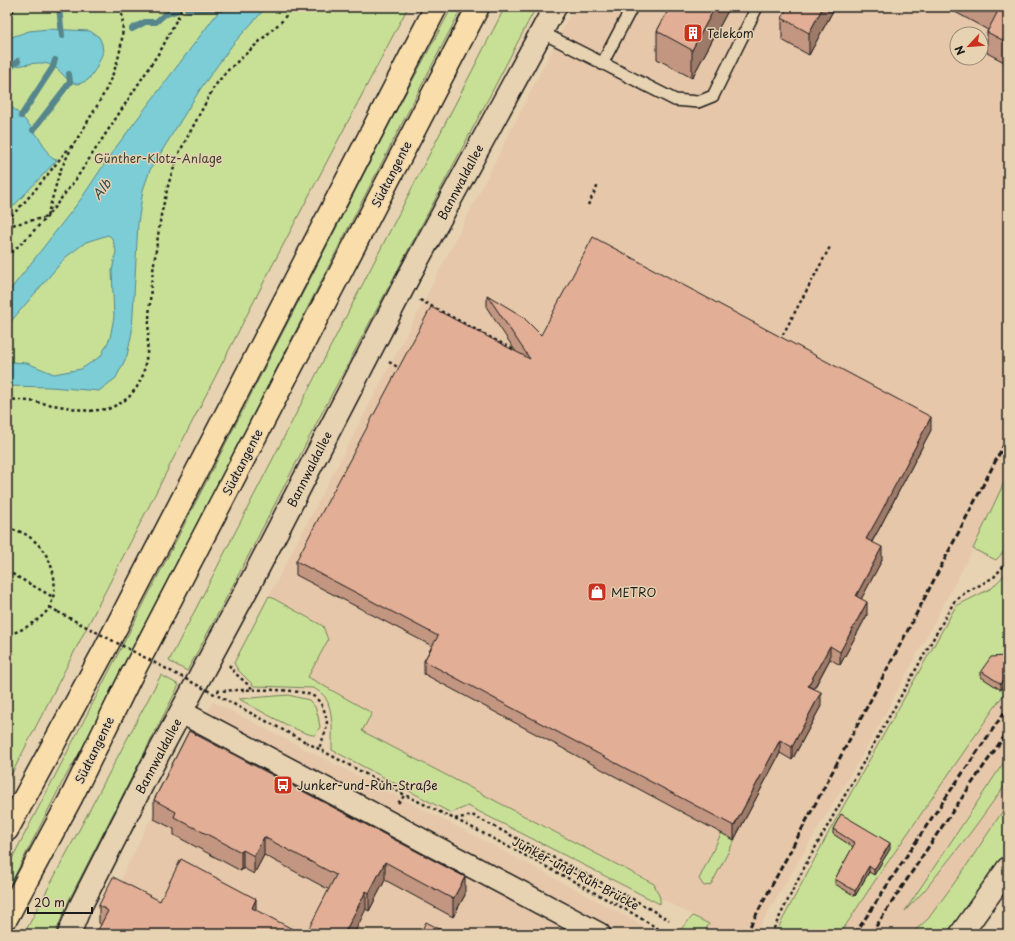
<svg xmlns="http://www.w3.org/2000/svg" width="1015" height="941" font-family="'Playpen Sans',sans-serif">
	<rect width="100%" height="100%" fill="#e7d2b1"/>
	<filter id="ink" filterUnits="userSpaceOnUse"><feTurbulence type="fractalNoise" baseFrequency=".025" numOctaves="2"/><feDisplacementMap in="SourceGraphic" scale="8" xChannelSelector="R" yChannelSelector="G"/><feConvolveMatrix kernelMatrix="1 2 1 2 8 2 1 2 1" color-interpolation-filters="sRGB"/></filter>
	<g filter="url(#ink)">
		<g fill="#e6c7a9" fill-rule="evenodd">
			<path d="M574,7H1008V474L973,549L875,733L755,934H704L709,924L660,898L654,884L361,731L372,712L307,677L328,640L323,626L269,596L423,303ZM957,34H981V58H957Z"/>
			<polygon points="1008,688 1008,756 906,909 925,891 971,832 1008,781 1008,803 963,871 928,919 911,934 840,934 872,885"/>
			<polygon points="213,702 475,836 640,924 655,934 94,934 151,818"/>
		</g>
		<g fill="#c8e096" stroke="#727e59">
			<polygon points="7,7 408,7 271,268 7,783"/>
			<polygon points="452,7 462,7 359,207 88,738 62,783 7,891 7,868 95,699 394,115"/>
			<path d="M505,7H536C467,141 395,274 325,407C279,495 235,584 187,671L169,661Z"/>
			<polygon points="1008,474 1008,547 996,560 973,549"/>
			<polygon points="1008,571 1008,688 872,885 840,934 775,934 830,830 956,606 992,588"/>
			<path d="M269,596L323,626L328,640L308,677L372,713L362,731L654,884L660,898V904L468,806L451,813L332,750C332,736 334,710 325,697C322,693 317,690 313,688L254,686L238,670L234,663Z"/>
			<polygon points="161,675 179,685 70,898 55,934 24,934"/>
			<path d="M288,695L309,700L315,707L318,716L320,727L315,735C305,737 252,706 239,699Z"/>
			<polygon points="1008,756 1008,781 971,832 924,891 905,911"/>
			<polygon points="1008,803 1008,851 950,934 911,934 928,919 963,871"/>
			<polygon points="722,832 735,839 712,883 710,885 704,886 699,879"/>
			<polygon points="693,916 709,924 703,934 686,934 680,930"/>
		</g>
		<g fill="#7ccdd6" stroke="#56868c">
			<polygon points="222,7 265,7 263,11 233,44 201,88 150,170 143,190 138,223 132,332 127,356 116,378 99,391 50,387 7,386 7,359 12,362 27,363 54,374 81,369 101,356 110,338 114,317 112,271 116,251 112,238 108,235 86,242 66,257 7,326 7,294 81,199 113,151"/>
			<path d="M48,29L90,31L99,37L102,44L103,52L97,67L88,80L79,84C76,84 72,83 70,81C61,75 60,68 48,64C33,60 21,69 7,64V40L9,38L29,31Z"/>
			<path d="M7,103C21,114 33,128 43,144C47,150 49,159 57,160L7,213Z"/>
		</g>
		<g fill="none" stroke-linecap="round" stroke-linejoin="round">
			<g stroke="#56868c" stroke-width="6">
				<polyline points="59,7 62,36"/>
				<polyline points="187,9 221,9"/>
				<polyline points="132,29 145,22 156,22 164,15 179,10"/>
				<polyline points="7,75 12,66 18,61"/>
				<polyline points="21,116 53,67 55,60"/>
				<polyline points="33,130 70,82 69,74"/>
			</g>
			<defs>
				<g id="lane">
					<polyline points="541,32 675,100 698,102 713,96 757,7"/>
					<polyline points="602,64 632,7"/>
				</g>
				<g id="street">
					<polyline points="181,712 599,934"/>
					<polyline points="69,934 80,907 146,777 254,576 410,274 555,7"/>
					<polyline points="961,934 1008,868"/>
				</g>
				<g id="highway">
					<polyline points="7,830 104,651 436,7"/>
					<polyline points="7,917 72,796 130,678 478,7"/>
				</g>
			</defs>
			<use href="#lane" stroke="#1c1c1c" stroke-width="14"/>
			<use href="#street" stroke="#1c1c1c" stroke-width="25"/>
			<use href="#highway" stroke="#1c1c1c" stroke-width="25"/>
			<g stroke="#1c1c1c" stroke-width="2.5" stroke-dasharray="3 3" stroke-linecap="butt">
				<polyline points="7,16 18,7"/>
				<polyline points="588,205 598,185"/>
				<path d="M7,220C28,200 45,178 63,155C66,151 71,147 75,142C81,134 86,124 91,116C112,82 128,47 121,7"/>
				<polyline points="7,226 47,217 60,171 73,145"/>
				<polyline points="7,256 23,242 47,217 76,179 162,48 183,7"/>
				<polyline points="420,300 516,351"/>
				<polyline points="780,340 831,245"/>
				<polyline points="389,362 401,369"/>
				<polyline points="7,399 29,401 89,411 108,409 121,403 129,397 137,387 143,375 147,354 151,285 161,215 169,182 179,153 214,87 226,72 283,20 291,7"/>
				<path d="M7,528C13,530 20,531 25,534C49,548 62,580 50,606C44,619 20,632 7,635"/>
				<polyline points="7,571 53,597"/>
				<polyline points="50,607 58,612"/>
				<polyline points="229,665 235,673 254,690"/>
				<path d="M217,691C237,690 297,687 313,696C322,701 327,715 327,725C326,733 321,742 319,749"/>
				<polyline points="306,742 405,795 475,829 577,883 632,913 667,934"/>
				<polyline points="398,803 405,795"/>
				<polyline points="455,819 472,815 629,897 669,920"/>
				<polyline points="771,934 806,864 954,602 966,592 980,585 994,577 1008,561"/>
			</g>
			<use href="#lane" stroke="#e7d2b1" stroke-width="11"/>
			<use href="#street" stroke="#e7d2b1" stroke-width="22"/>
			<use href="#highway" stroke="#f9deab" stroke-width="22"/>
			<g stroke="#1c1c1c" stroke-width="3" stroke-dasharray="6 3" stroke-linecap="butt">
				<polyline points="746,934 909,628 1008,437"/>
				<polyline points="855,934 927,825 1008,707"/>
				<polyline points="871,934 937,834 1008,731"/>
			</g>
			<polyline stroke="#1c1c1c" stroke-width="2.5" stroke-dasharray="3 3" stroke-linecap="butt" points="58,612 306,742"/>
		</g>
		<g fill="#c29681" stroke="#1c1c1c">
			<polygon points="670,7 730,7 692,78 657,59 657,31"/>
			<polygon points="835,7 809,55 782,40 782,18"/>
			<polygon points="946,7 1008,7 1008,64 987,53 987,32 988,30"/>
			<polygon points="487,295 541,335 931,430 879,529 872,542 882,560 861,599 867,615 840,665 830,659 814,689 821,706 792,760 780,753 734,840 424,674 424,661 432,646 296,575 296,561 516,352 487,308"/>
			<polygon points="1008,659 1001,690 981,677 981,671"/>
			<polygon points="189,731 465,895 453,917 385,880 369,911 264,855 254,874 243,868 241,871 174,835 174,829 154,819 154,800"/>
			<polygon points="833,829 890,849 874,875 869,872 855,896 835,884 835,879 853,847 833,834"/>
			<polygon points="160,901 256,911 101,925 99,923 99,905"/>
		</g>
		<g fill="#9e7a69" stroke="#1c1c1c">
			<polygon points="715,7 730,7 692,78 692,50"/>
			<polygon points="823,7 835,7 809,55 809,33"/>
			<polygon points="931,417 931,430 879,529 866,552 866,539"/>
			<polygon points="882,547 882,560 856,609 856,596"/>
			<polygon points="867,602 867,615 840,665 840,652"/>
			<polygon points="830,646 830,659 808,699 808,686"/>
			<polygon points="1008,673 1008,679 1001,690 1001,684"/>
			<polygon points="821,692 821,706 792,760 792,747"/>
			<polygon points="780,740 780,753 734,840 734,826"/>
			<polygon points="264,837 264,855 254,874 254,856"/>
			<polygon points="890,843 890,849 874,875 874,870"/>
			<polygon points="243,850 243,868 241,871 241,852"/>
			<polygon points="385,862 385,880 369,911 369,893"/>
			<polygon points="869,866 869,872 855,896 855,891"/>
			<polygon points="465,877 465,895 453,917 453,899"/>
			<polygon points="366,891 366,909 354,934 344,934"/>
			<polygon points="256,899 256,917 252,908"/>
		</g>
		<g fill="#e2ae96" stroke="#1c1c1c">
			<polygon points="670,7 715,7 692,50 657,31"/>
			<polygon points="788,7 823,7 809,33 782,18"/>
			<polygon points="986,7 1008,7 1008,43 987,32 997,13"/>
			<polygon points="593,237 931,417 879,516 866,539 882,547 856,596 867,602 840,652 830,646 808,686 821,692 792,747 780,740 734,826 424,661 438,636 296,561 431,307 530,359 487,295 522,316 541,335"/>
			<polygon points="1004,656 1008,659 1008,673 1001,684 981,671 991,657"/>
			<polygon points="189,731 465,877 453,899 385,862 369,893 366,891 344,934 306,934 336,875 264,837 254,856 243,850 241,852 174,817 176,812 154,800"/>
			<polygon points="841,814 890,843 874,870 869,866 855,891 835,879 855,843 833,829"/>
			<polygon points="181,859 256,899 252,908 302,934 96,934 108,911 99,905 113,877 160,901"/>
			<polygon points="426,922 449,934 420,934"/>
		</g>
	</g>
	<defs>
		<symbol id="building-square" viewBox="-11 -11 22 22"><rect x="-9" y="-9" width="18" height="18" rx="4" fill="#c8321e" stroke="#e7d2b1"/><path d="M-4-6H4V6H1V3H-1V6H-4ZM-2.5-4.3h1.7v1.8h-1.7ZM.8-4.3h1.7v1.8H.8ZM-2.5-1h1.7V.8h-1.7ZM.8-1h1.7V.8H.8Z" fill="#fff"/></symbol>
		<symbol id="shop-square" viewBox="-11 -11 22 22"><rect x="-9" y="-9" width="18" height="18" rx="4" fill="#c8321e" stroke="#e7d2b1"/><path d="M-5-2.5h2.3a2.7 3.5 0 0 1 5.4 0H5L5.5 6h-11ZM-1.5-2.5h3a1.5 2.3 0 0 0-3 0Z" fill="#fff"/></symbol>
		<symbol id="bus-square" viewBox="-11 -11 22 22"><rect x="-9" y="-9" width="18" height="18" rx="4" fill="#c8321e" stroke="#e7d2b1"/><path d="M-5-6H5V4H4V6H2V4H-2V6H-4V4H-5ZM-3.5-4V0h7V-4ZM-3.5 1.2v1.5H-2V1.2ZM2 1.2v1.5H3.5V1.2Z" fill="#fff"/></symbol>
	</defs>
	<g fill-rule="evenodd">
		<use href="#building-square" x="682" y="22" width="22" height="22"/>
		<use href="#shop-square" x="586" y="581" width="22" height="22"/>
		<use href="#bus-square" x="272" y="774" width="22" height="22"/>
	</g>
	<g text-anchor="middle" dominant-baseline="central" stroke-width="3" stroke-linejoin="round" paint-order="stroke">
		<g font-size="12" fill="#1c1c1c" stroke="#e7d2b1" text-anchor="start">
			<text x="707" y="33">Telekom</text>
			<text x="611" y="592">METRO</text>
			<text x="297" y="785">Junker-und-Ruh-Straße</text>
		</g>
		<g font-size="12" fill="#3e4334" stroke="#e7d2b1">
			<text x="158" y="158">Günther-Klotz-Anlage</text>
		</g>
		<g font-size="12" fill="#1c1c1c" stroke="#e7d2b1">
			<text transform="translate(391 174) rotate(-63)">Südtangente</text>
			<text transform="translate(460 182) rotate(-62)">Bannwaldallee</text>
			<text transform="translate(242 462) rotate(-63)">Südtangente</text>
			<text transform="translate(309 469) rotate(-63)">Bannwaldallee</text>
			<text transform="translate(94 750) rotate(-64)">Südtangente</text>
			<text transform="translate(158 756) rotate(-62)">Bannwaldallee</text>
			<text transform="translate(576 873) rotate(28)">Junker-und-Ruh-Brücke</text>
		</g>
		<g font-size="13" font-style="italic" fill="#34484a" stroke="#e7d2b1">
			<text transform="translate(101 189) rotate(-53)">Alb</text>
		</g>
	</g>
	<rect width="1015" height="941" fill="none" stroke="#e7d2b1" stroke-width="24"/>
	<rect x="12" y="12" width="991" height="917" fill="none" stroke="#1c1c1c" stroke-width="1.5" filter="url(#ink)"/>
	<g transform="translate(969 46) rotate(244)"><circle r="19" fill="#e7d2b1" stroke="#968975"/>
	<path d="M0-3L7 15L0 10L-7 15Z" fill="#c8321e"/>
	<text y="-6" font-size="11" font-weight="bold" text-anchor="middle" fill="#1c1c1c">N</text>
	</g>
	<path d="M28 907v6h64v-6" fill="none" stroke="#1c1c1c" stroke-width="2"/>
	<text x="34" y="907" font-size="12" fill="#1c1c1c" stroke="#e7d2b1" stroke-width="3" paint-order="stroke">20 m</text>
</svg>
